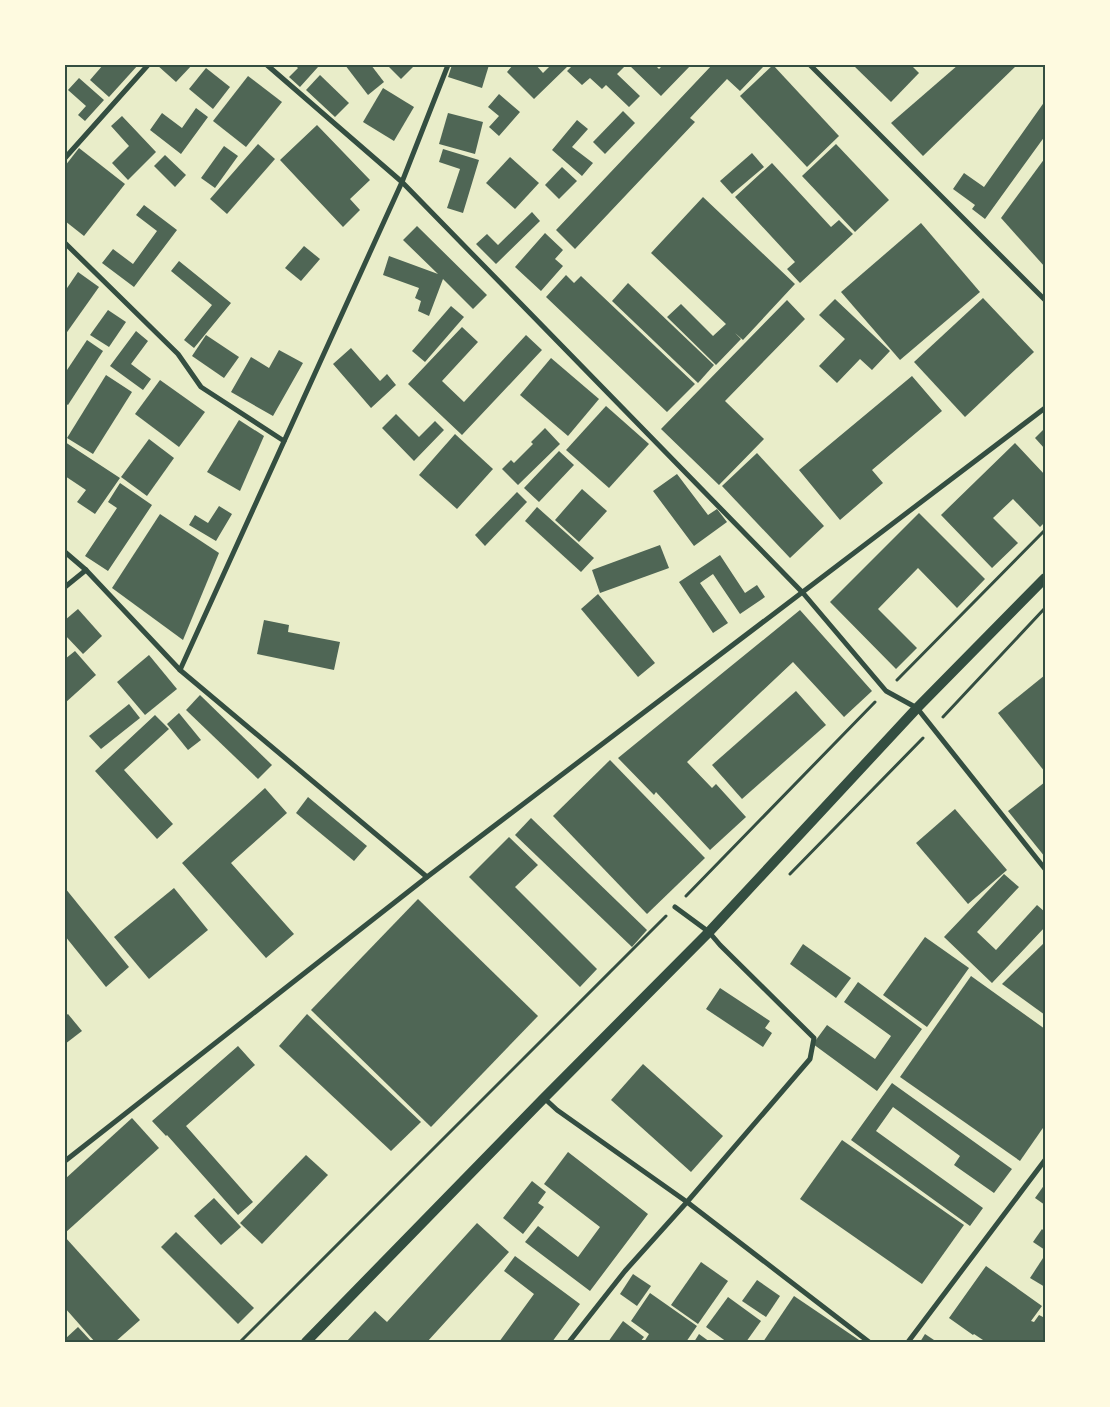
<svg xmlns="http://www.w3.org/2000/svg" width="1110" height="1407" font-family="Cabin,sans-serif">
	<rect width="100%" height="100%" fill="#e9edc9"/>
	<g fill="#4f6655">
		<polygon points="103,65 138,65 109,97 90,80"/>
		<polygon points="157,65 192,65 176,82"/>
		<polygon points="295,65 317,65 318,67 300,87 289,77 298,68"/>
		<polygon points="345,65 371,65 384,82 368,95"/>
		<polygon points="387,65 415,65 401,79"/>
		<polygon points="452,65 489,65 482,88 448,77"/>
		<polygon points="513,65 536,65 543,73 551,65 569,65 534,99 507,72"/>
		<polygon points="573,65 626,65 617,74 640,96 629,107 606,85 602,89 590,78 582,85 567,71"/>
		<polygon points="629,65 655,65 659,69 663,65 691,65 661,96"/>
		<polygon points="712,65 762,65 763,67 740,91 727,79 690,118 695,122 575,249 556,230"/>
		<polygon points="773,65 839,136 807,167 740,96"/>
		<polygon points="853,65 911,65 919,73 891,102"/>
		<polygon points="958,65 1017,65 923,156 891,123"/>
		<polygon points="206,68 230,87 213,109 189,89"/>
		<polygon points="320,75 349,103 335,117 306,90"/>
		<polygon points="248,76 282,102 246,147 213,121"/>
		<polygon points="79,78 104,100 85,121 78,115 86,106 68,90"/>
		<polygon points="383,88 414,107 394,141 363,122"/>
		<polygon points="499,94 520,112 499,136 489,127 499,116 488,107"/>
		<polygon points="1045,101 1045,136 985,219 972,209 975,205 953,189 964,173 984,187"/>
		<polygon points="196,108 208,117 181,154 150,130 162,113 182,128"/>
		<polygon points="623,111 635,123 605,154 593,142"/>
		<polygon points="448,113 483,122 475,154 439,144"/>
		<polygon points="122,116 156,152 128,180 112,163 129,146 111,126"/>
		<polygon points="577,120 588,129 572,147 593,163 582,176 552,150"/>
		<polygon points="317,125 370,180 350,199 360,210 343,227 280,160"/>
		<polygon points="258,144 275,159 227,214 210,199"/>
		<polygon points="836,144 889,200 855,232 802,176"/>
		<polygon points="224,146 238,156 215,188 201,178"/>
		<polygon points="79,148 125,184 84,236 65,221 65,166"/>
		<polygon points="443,149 479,160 463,213 447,208 460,169 439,162"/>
		<polygon points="752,153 764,167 732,194 720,181"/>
		<polygon points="165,155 186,175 175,187 154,166"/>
		<polygon points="510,157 539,183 515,209 486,183"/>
		<polygon points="1045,158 1045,267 1001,218"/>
		<polygon points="772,163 831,227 839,220 853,234 800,283 787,269 795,262 735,197"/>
		<polygon points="562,167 577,181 559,199 545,185"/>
		<polygon points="703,197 795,284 743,340 735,333 741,339 716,365 667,317 681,304 713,336 726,324 651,253"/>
		<polygon points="144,205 177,230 134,287 102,263 113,249 133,264 157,231 136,215"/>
		<polygon points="532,212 540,221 496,264 476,244 487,234 498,245"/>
		<polygon points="921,223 980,292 900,360 841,292"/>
		<polygon points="417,226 487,295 473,309 443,279 429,316 418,311 421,301 415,298 419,288 383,275 389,256 438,274 403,240"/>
		<polygon points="545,233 563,250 555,259 563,266 541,291 515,267"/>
		<polygon points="304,246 320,259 301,281 285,268"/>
		<polygon points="179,261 231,303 194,348 184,340 212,305 171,271"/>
		<polygon points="78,272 99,287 65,335 65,291"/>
		<polygon points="566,275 574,283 581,276 695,384 667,412 546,297"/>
		<polygon points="628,283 714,365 698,383 612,301"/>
		<polygon points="983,298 1034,352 965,417 914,362"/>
		<polygon points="835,299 890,351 872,370 860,359 837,383 819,366 845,339 819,315"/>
		<polygon points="787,300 805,319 725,401 764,439 719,485 661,429"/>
		<polygon points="451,306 464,317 425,362 412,351"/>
		<polygon points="108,310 126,322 109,347 90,335"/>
		<polygon points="462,327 478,342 442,381 464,402 526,335 542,350 462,435 408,384"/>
		<polygon points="136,331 148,341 131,364 151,379 143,390 110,366"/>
		<polygon points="206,335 239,357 224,378 192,356"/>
		<polygon points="87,340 103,351 68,405 65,403 65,373"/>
		<polygon points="351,348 380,381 387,374 396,385 371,408 333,364"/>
		<polygon points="279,350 303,363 273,416 231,392 251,357 269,368"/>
		<polygon points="551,358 599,399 568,436 520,395"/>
		<polygon points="106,375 132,392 93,454 67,438"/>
		<polygon points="912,376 942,411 872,470 883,483 840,520 799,470"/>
		<polygon points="160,380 205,412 179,447 135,414"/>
		<polygon points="606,406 649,444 609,488 566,450"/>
		<polygon points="396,414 419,437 435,421 444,430 414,461 382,428"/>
		<polygon points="239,420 264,436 240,491 207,472"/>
		<polygon points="545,428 560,444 518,485 502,469 511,460 514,463 533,444 531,442"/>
		<polygon points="1045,428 1045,449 1035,438"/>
		<polygon points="455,434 493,469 457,509 419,475"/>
		<polygon points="149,439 174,458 147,496 121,477"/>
		<polygon points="65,442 120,478 95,514 77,502 86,490 65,476"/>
		<polygon points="1015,443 1045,475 1045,522 1040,527 1013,499 993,518 1018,543 992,568 941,515"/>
		<polygon points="559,451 574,465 539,502 524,488"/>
		<polygon points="757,453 824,526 790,558 722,486"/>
		<polygon points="677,474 708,515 717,509 727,522 694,546 653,491"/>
		<polygon points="120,483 152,505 108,571 85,556 117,508 108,502"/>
		<polygon points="582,489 607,511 579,542 555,520"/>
		<polygon points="517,492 527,502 485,546 475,535"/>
		<polygon points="219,506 232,514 216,541 189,525 195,515 208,523"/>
		<polygon points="537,507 594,558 581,572 525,521"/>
		<polygon points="919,513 985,579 957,608 918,568 878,609 917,648 896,669 830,602"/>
		<polygon points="160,514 219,553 183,640 112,588"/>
		<polygon points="660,545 669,568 600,593 592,570"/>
		<polygon points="720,555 745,593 757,585 765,597 740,614 713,574 700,583 728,623 713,633 679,582"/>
		<polygon points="598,594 655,663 638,677 581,609"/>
		<polygon points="78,609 102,636 83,654 65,635 65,620"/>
		<polygon points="800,610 872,691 844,717 793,662 687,762 712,788 716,784 746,817 710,850 656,792 654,795 618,758"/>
		<polygon points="264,620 289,625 288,632 340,642 334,670 257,654"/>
		<polygon points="75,651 96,675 65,703 65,659"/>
		<polygon points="149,655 177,689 145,715 117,682"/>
		<polygon points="1045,675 1045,772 998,713"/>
		<polygon points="796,691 826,725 742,799 712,765"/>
		<polygon points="200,695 272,765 258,779 186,710"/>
		<polygon points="129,704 140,718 101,749 89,736"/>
		<polygon points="179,713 201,740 188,750 167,724"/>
		<polygon points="155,715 169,729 124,770 173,824 157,839 95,771"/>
		<polygon points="610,760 705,858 647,914 553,816"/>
		<polygon points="1045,782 1045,857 1008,811"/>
		<polygon points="265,788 287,813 231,863 294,934 266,958 182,863"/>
		<polygon points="308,797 367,846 354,861 296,813"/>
		<polygon points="955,809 1007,870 968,904 916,843"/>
		<polygon points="531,818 647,930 632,947 515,835"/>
		<polygon points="509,837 538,865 515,887 597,969 580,987 469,877"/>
		<polygon points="1004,874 1019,887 977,932 996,950 1037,905 1045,912 1045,927 992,983 944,937"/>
		<polygon points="65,888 129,967 106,987 65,936"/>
		<polygon points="174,888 208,930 149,979 114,937"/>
		<polygon points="418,899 538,1016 431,1127 311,1010"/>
		<polygon points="925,937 969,968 927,1027 883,995"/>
		<polygon points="1045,942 1045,1015 1002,984"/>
		<polygon points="803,944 851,978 836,998 790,964"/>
		<polygon points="971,976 1045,1029 1045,1125 1020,1161 900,1077"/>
		<polygon points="858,982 922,1029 877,1091 813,1044 827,1025 875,1059 891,1036 844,1002"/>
		<polygon points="720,988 770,1021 765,1028 772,1033 763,1047 706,1009"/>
		<polygon points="68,1014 82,1031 65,1044 65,1016"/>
		<polygon points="307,1014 421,1122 391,1151 279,1046"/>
		<polygon points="238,1046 255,1065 186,1126 253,1202 238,1215 167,1135 166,1136 152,1121"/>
		<polygon points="643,1064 723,1136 691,1172 611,1100"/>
		<polygon points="892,1083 1012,1169 994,1193 954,1165 960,1156 893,1107 876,1131 983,1208 970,1226 851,1140"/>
		<polygon points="132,1118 159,1148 65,1233 65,1179"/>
		<polygon points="842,1140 964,1225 922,1284 800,1199"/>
		<polygon points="568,1152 648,1214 590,1291 525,1242 538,1226 578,1257 600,1227 544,1184"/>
		<polygon points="306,1155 328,1175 262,1244 240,1223"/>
		<polygon points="532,1181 546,1192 538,1203 544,1207 523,1234 503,1218"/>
		<polygon points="1045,1184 1045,1205 1035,1198"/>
		<polygon points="214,1198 241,1227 221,1245 194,1216"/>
		<polygon points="477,1223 509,1252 427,1342 346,1342 375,1311 387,1322"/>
		<polygon points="1042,1229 1045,1232 1045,1250 1033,1242"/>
		<polygon points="176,1232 254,1308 238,1324 161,1247"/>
		<polygon points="65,1237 140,1320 115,1342 95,1342 65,1308"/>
		<polygon points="1045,1255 1045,1287 1030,1278"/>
		<polygon points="515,1256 580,1304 552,1342 499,1342 534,1294 504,1271"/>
		<polygon points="701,1262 728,1281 698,1324 671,1305"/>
		<polygon points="986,1266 1042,1306 1031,1321 1034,1322 1039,1315 1045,1318 1045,1342 986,1342 974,1334 973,1335 949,1318"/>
		<polygon points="633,1274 651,1286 637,1306 620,1294"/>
		<polygon points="757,1280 780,1296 766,1317 742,1301"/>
		<polygon points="650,1293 697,1326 686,1342 644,1342 649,1334 631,1321"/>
		<polygon points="794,1296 862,1342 763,1342"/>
		<polygon points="728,1297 761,1321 746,1342 727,1342 706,1327"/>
		<polygon points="623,1321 644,1337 640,1342 608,1342"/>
		<polygon points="78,1327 92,1342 65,1342 65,1339"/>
		<polygon points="699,1334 710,1342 694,1342"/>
		<polygon points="925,1334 937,1342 920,1342"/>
	</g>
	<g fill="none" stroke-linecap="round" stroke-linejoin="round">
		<g stroke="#344e41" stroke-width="3">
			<polyline points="897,680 1045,530"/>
			<polyline points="943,717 1045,608"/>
			<polyline points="790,874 923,738"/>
			<polyline points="686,896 875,702"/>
			<polyline points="240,1342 666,916"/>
		</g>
		<g stroke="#344e41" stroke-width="5">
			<polyline points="267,65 402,182 803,593 886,691 917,708 1045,869"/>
			<polyline points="810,65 1045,300"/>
			<polyline points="65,158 148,65"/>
			<polyline points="65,243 178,354 201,387 284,441"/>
			<polyline points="65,552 86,570 180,670 427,877"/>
			<polyline points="65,587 86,570"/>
			<polyline points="180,670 402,182 448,65"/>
			<polyline points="544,1098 557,1110 687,1202 869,1342"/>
			<polyline points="65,1161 427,877 1045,408"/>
			<polyline points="569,1342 625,1271 687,1202 810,1059 814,1038 720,945 709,932 675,907"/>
			<polyline points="908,1342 1045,1160"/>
		</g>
		<polyline stroke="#344e41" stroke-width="10" points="306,1342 544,1098 709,932 917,708 1045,578"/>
	</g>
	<rect width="1110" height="1407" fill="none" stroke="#fefae0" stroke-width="132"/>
	<rect x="66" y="66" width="978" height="1275" fill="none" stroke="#344e41" stroke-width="2"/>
</svg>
